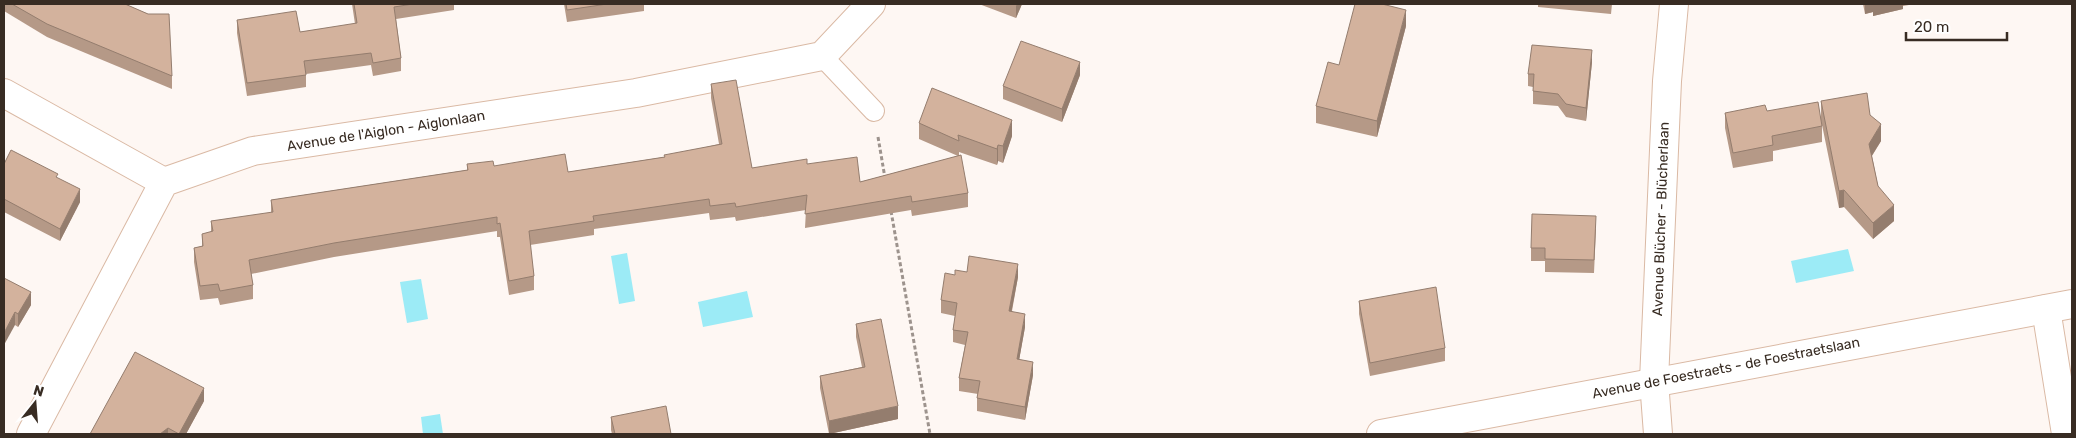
<svg xmlns="http://www.w3.org/2000/svg" width="2076" height="438" font-family="Rubik,sans-serif">
	<rect width="100%" height="100%" fill="#fef7f3"/>
	<g fill="#9cebf6">
		<polygon points="1848,249 1854,271 1796,283 1791,261"/>
		<polygon points="627,253 635,301 619,304 611,256"/>
		<polygon points="421,279 428,319 407,323 400,282"/>
		<polygon points="747,291 753,317 703,327 698,302"/>
		<polygon points="440,414 443,434 423,434 421,417"/>
	</g>
	<g fill="none" stroke-linecap="round" stroke-linejoin="round">
		<defs>
			<polyline id="lane" points="822,56 874,111"/>
			<g id="street">
				<polyline points="4,93 164,182"/>
				<polyline points="2046,309 2066,434"/>
				<polyline points="31,434 164,182 253,151 636,93 822,56 871,4"/>
				<polyline points="1381,434 2072,304"/>
				<polyline points="1658,434 1654,381 1667,81 1674,4"/>
			</g>
		</defs>
		<use href="#lane" stroke="#dab9a4" stroke-width="22"/>
		<use href="#street" stroke="#dab9a4" stroke-width="30"/>
		<g stroke="#9d938d" stroke-width="3" stroke-dasharray="4 2.5" stroke-linecap="butt">
			<polyline points="878,137 885,178"/>
			<polyline points="891,211 930,434"/>
		</g>
		<use href="#lane" stroke="#fff" stroke-width="20"/>
		<use href="#street" stroke="#fff" stroke-width="28"/>
	</g>
	<g fill="#b59987">
		<polygon points="4,4 125,4 148,14 172,76 172,89 47,37 4,11"/>
		<polygon points="352,4 454,4 454,10 396,19 401,58 401,71 373,76 371,65 306,74 306,87 247,96 237,33 237,20 300,32 355,24"/>
		<polygon points="564,4 644,4 644,11 567,22"/>
		<polygon points="979,4 1022,4 1016,18"/>
		<polygon points="1538,4 1612,4 1611,14 1538,7"/>
		<polygon points="1863,4 1915,4 1903,6 1903,9 1873,16 1873,12 1865,14"/>
		<polygon points="1406,26 1377,137 1316,123 1316,106 1339,65"/>
		<polygon points="1592,62 1586,121 1566,117 1558,106 1533,104 1533,87 1528,86 1528,74"/>
		<polygon points="1080,75 1062,122 1003,99 1003,86"/>
		<polygon points="711,84 752,168 807,164 860,182 958,156 919,139 919,123 1012,136 1003,163 998,161 997,165 959,152 959,156 968,193 968,207 912,216 911,210 805,228 806,210 736,221 735,217 710,220 709,213 594,229 594,235 530,245 534,276 534,290 509,295 500,237 497,237 497,231 334,257 251,274 253,285 253,299 220,305 218,298 200,300 194,262 194,248 202,246 202,234 211,232 211,221 271,213 271,200 467,170 467,164 568,172 664,157 719,144 711,98"/>
		<polygon points="1821,101 1870,115 1881,141 1872,156 1878,186 1894,221 1873,239 1844,207 1839,208 1821,120 1822,126 1822,142 1773,151 1773,161 1733,168 1725,128 1725,113 1767,111 1821,117"/>
		<polygon points="4,164 80,202 60,241 4,212"/>
		<polygon points="1596,229 1594,273 1545,272 1545,261 1531,261 1531,248"/>
		<polygon points="967,272 1018,277 1012,311 1025,327 1019,360 1033,375 1025,420 977,411 977,398 978,394 959,391 959,378 965,345 953,342 953,330 955,316 941,313 941,300 955,275"/>
		<polygon points="4,278 31,305 18,327 15,325"/>
		<polygon points="1359,301 1445,348 1445,361 1370,376 1359,314"/>
		<polygon points="856,324 898,419 829,434 820,388 820,376 862,367 856,337"/>
		<polygon points="204,401 186,434 90,434"/>
		<polygon points="611,417 671,434 612,434 611,430"/>
	</g>
	<g fill="#947d6e">
		<polygon points="1017,4 1022,4 1016,18 1016,6"/>
		<polygon points="1865,4 1873,4 1873,12 1865,14"/>
		<polygon points="1873,4 1903,4 1903,9 1873,16"/>
		<polygon points="1406,10 1406,26 1377,137 1377,121"/>
		<polygon points="1592,50 1592,62 1586,121 1586,108"/>
		<polygon points="1080,62 1080,75 1062,122 1062,109"/>
		<polygon points="1012,120 1012,136 1003,163 1003,146"/>
		<polygon points="1881,124 1881,141 1869,160 1869,144"/>
		<polygon points="998,145 998,161 997,165 997,149"/>
		<polygon points="80,189 80,202 60,241 60,229"/>
		<polygon points="1844,190 1844,207 1839,208 1839,191"/>
		<polygon points="1894,205 1894,221 1873,239 1873,223"/>
		<polygon points="1018,264 1018,277 1009,324 1009,311"/>
		<polygon points="31,292 31,305 18,327 18,314"/>
		<polygon points="15,312 15,325 4,345 4,333"/>
		<polygon points="1025,314 1025,327 1017,372 1017,359"/>
		<polygon points="1033,362 1033,375 1025,420 1025,407"/>
		<polygon points="204,388 204,401 186,434 179,434"/>
		<polygon points="898,406 898,419 829,434 829,421"/>
		<polygon points="168,428 168,434 160,434"/>
	</g>
	<g fill="#d3b29d" stroke="#947d6e">
		<polygon points="12,4 125,4 148,14 169,14 172,76 47,24"/>
		<polygon points="354,4 413,4 394,7 401,58 373,63 371,53 304,61 306,75 247,83 237,20 296,11 300,32 357,23"/>
		<polygon points="566,4 607,4 567,10"/>
		<polygon points="1355,4 1382,4 1406,10 1377,121 1316,106 1328,62 1339,65"/>
		<polygon points="1021,41 1080,62 1062,109 1003,86"/>
		<polygon points="1532,45 1592,50 1586,108 1566,104 1558,94 1533,91 1534,74 1528,74"/>
		<polygon points="736,80 752,168 807,159 807,164 857,157 860,182 961,155 968,193 912,202 911,196 805,214 807,195 736,207 735,203 710,206 709,199 593,216 594,221 529,231 534,276 509,281 500,223 497,224 497,217 334,243 249,260 253,285 220,291 218,284 200,286 194,248 203,246 202,234 213,231 211,221 273,212 271,200 468,170 467,164 493,161 494,166 565,154 568,172 665,157 664,155 722,144 711,84"/>
		<polygon points="932,88 1012,120 1003,146 998,145 997,149 958,135 959,141 919,123"/>
		<polygon points="1867,93 1870,115 1881,124 1869,144 1878,186 1894,205 1873,223 1844,190 1839,191 1821,101"/>
		<polygon points="1818,102 1822,126 1772,136 1773,145 1733,153 1725,113 1765,105 1767,111"/>
		<polygon points="11,150 58,174 56,177 80,189 60,229 4,199 4,164"/>
		<polygon points="1532,214 1596,216 1594,260 1545,259 1545,248 1531,248"/>
		<polygon points="969,256 1018,264 1009,311 1025,314 1017,359 1033,362 1025,407 977,398 980,381 959,378 968,332 953,330 957,303 941,300 945,273 955,275 955,270 967,272"/>
		<polygon points="4,278 31,292 18,314 15,312 4,333"/>
		<polygon points="1436,287 1445,348 1370,363 1359,301"/>
		<polygon points="881,319 898,406 829,421 820,376 865,367 856,324"/>
		<polygon points="135,352 204,388 179,434 168,428 160,434 90,434"/>
		<polygon points="666,406 671,434 615,434 611,417"/>
	</g>
	<g text-anchor="middle" dominant-baseline="central" stroke-width="5" stroke-linejoin="round" paint-order="stroke">
		<g font-size="14" fill="#382c23" stroke="#fff">
			<text transform="translate(386 131) rotate(-9)">Avenue de l'Aiglon - Aiglonlaan</text>
			<text transform="translate(1661 219) rotate(-88)">Avenue Blücher - Blücherlaan</text>
			<text transform="translate(1726 368) rotate(-11)">Avenue de Foestraets - de Foestraetslaan</text>
		</g>
	</g>
	<rect width="2076" height="438" fill="none" stroke="#382c23" stroke-width="10"/>
	<g transform="translate(35 403) rotate(17)" stroke="#ffffff" stroke-width="4" paint-order="stroke">
	<path d="M0-4L9 19L0 12L-9 19Z" fill="#382c23"/>
	<text y="-8" font-size="14" font-weight="bold" text-anchor="middle" fill="#382c23">N</text>
	</g>
	<path d="M1906 32v8h101v-8" fill="none" stroke="#382c23" stroke-width="2.5"/>
	<text x="1914" y="32" font-size="15" fill="#382c23" stroke="#ffffff" stroke-width="4" paint-order="stroke">20 m</text>
</svg>
